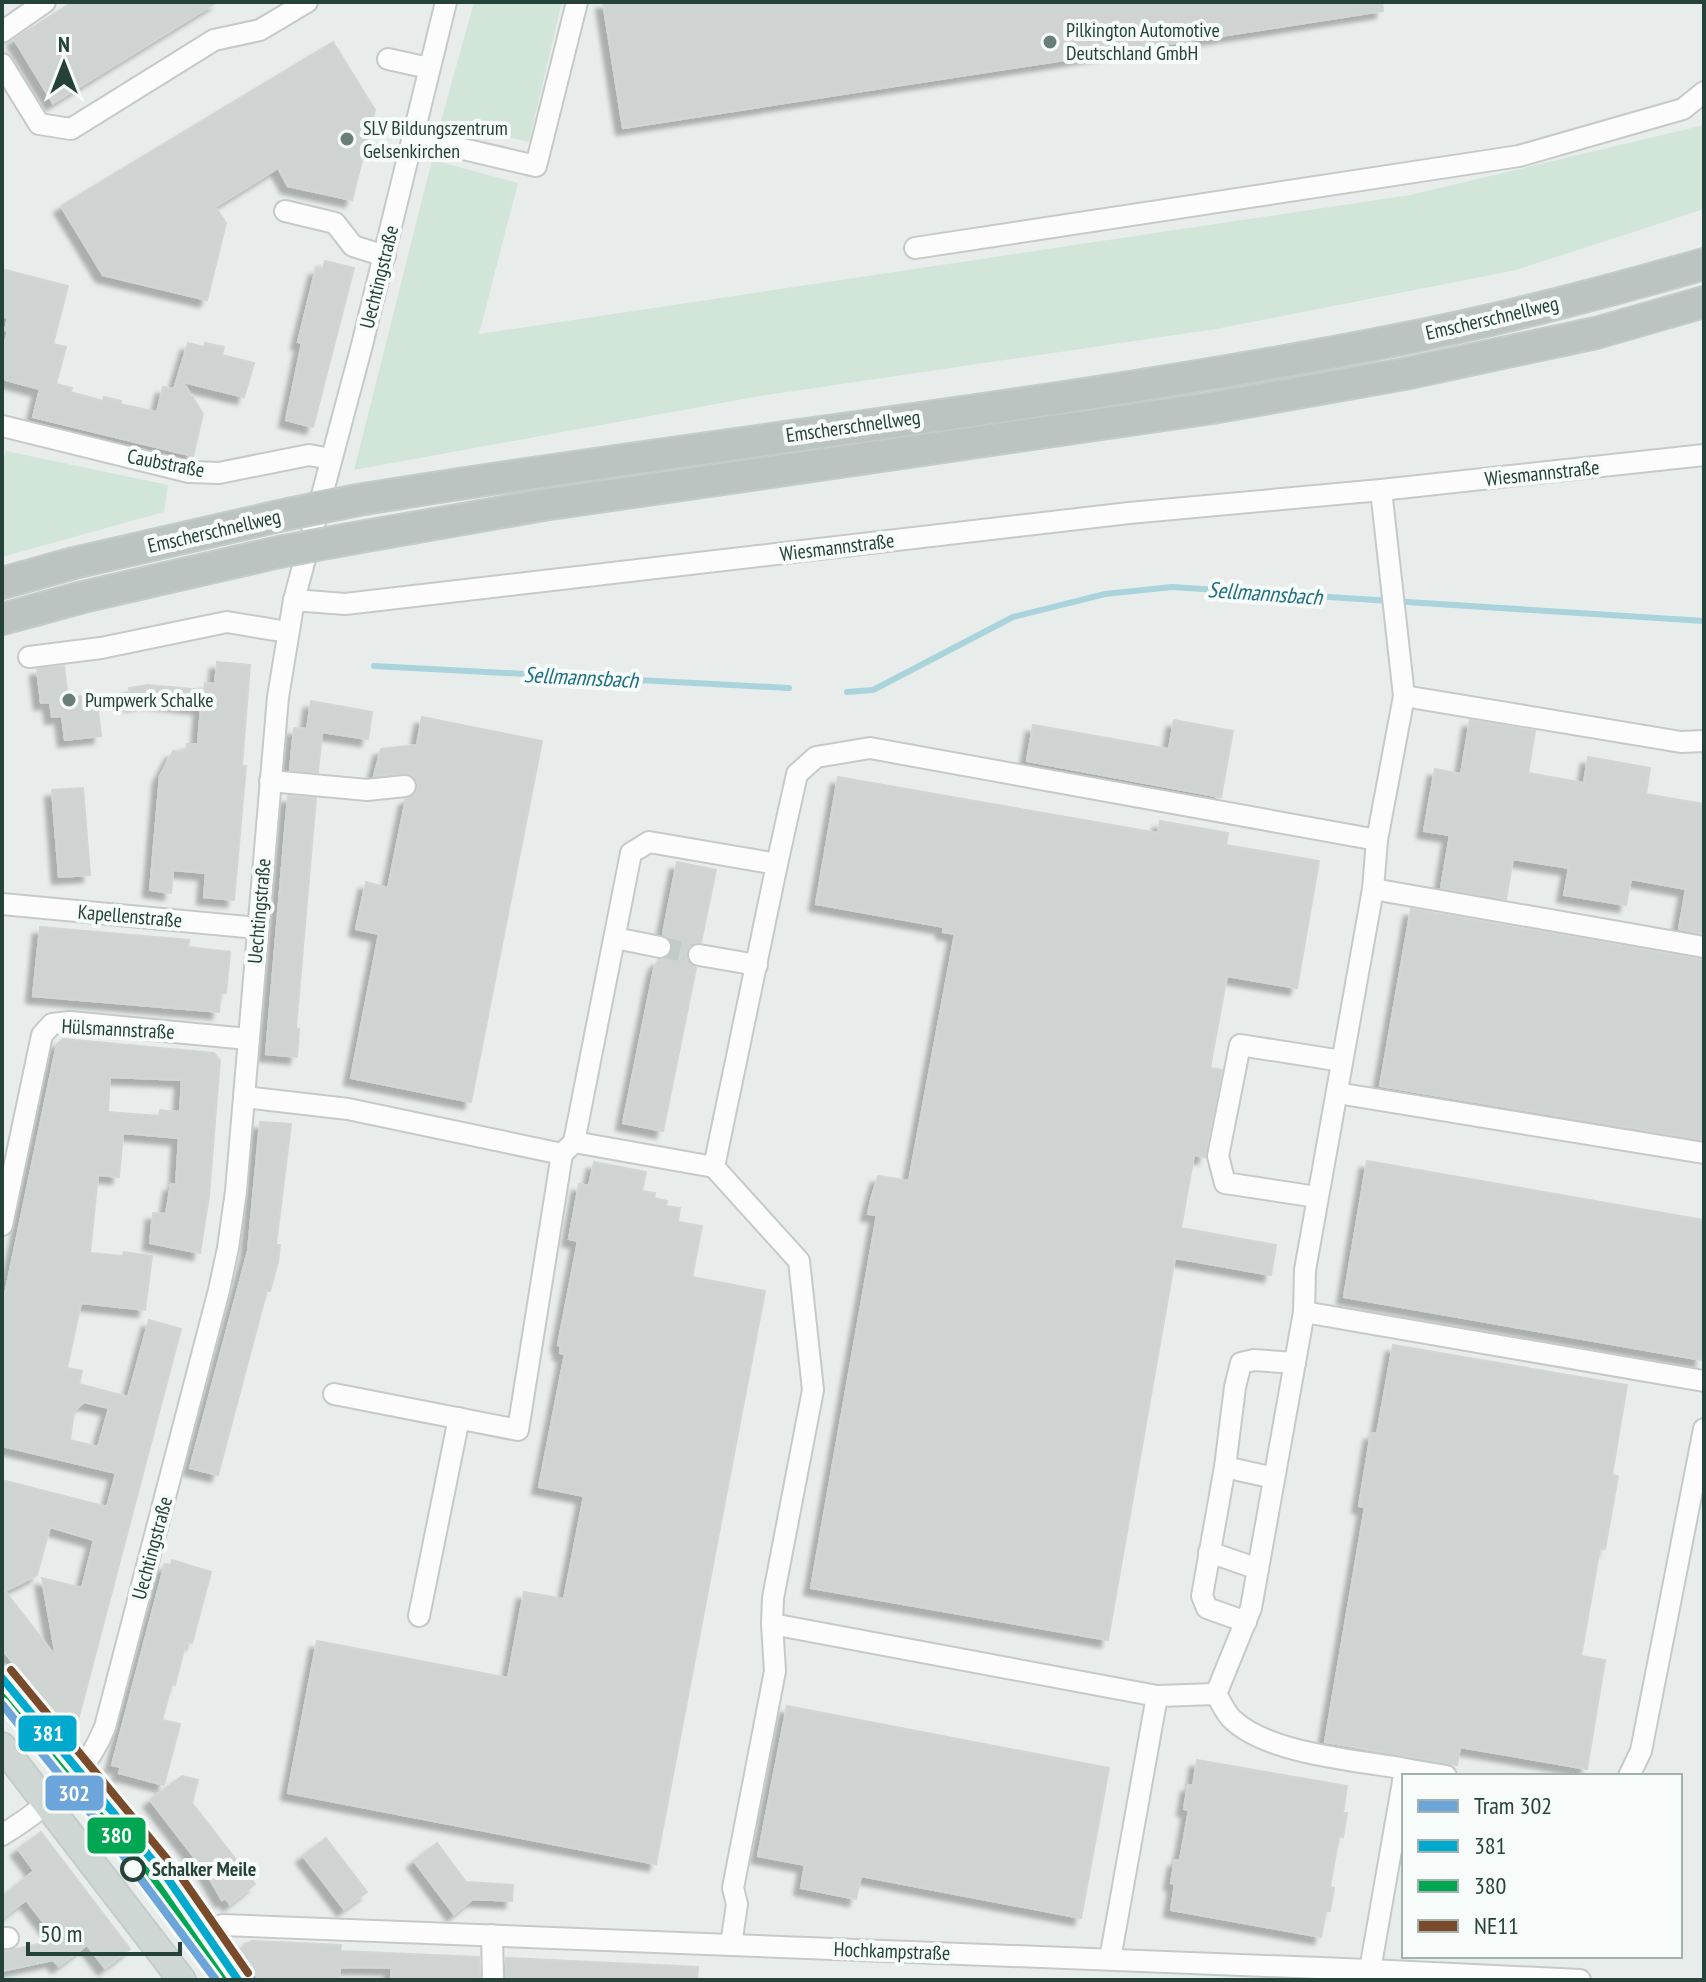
<svg xmlns="http://www.w3.org/2000/svg" width="1706" height="1982" font-family="'PT Sans Narrow',sans-serif">
	<defs>
		<filter id="shadow"><feDropShadow dx="-7" dy="7" stdDeviation="2" flood-color="#0004"/></filter>
	</defs>
	<rect width="100%" height="100%" fill="#e8edeb"/>
	<g fill="#d1e6d8">
		<polygon points="474,2 562,2 529,142 441,121"/>
		<polygon points="1704,125 1704,209 1516,270 1216,329 760,396 354,470 432,160 518,183 479,334 1410,195"/>
		<polygon points="6,451 168,485 164,512 2,557 2,466"/>
	</g>
	<g fill="none" stroke-linecap="round" stroke-linejoin="round">
		<g stroke="#a9d4db" stroke-width="6">
			<polyline points="374,666 789,688"/>
			<polyline points="847,692 873,690 1013,617 1105,594 1172,587 1704,621"/>
		</g>
	</g>
	<g fill="#cfd4d2" stroke="#d1d6d4" stroke-width="2" fill-rule="evenodd" filter="url(#shadow)">
		<polygon points="73,2 217,2 53,103 14,39"/>
		<polygon points="603,2 1382,2 1383,11 623,128"/>
		<polygon points="333,42 375,110 352,200 288,186 278,168 215,207 226,223 207,300 103,275 61,206"/>
		<polygon points="325,261 354,268 313,427 286,420 302,343 298,342 316,268 323,269"/>
		<polygon points="5,270 68,286 53,344 66,347 56,384 72,388 70,392 103,401 104,397 121,401 120,404 157,412 163,387 174,389 188,343 204,347 205,343 224,347 222,355 254,363 244,397 183,382 203,414 193,456 33,417 40,389 2,379 2,354 8,331 5,330 8,318 2,316 2,282"/>
		<polygon points="217,662 250,665 242,766 246,766 234,900 204,897 206,873 173,870 171,893 150,890 160,776 173,751 186,752 187,744 198,744 201,707 147,701 131,704 129,688 148,685 204,690 205,683 215,684"/>
		<polygon points="64,666 68,698 96,694 101,736 65,740 62,716 52,717 50,702 41,703 37,669"/>
		<polygon points="311,701 372,712 368,739 322,732 318,772 290,770 294,728 307,729"/>
		<polygon points="422,717 542,741 471,1102 351,1078 379,934 356,929 366,882 388,888 406,799 413,796 418,785 415,778 410,774 374,776 381,749 417,745"/>
		<polygon points="1174,720 1233,731 1221,797 1027,761 1033,725 1169,749"/>
		<polygon points="1470,720 1535,731 1528,773 1584,783 1588,757 1650,768 1646,794 1704,804 1704,934 1679,929 1686,889 1631,879 1626,905 1564,895 1569,868 1513,859 1506,899 1441,888 1450,835 1424,831 1435,769 1461,774"/>
		<polygon points="838,777 1158,833 1160,821 1228,833 1226,845 1319,861 1297,988 1227,976 1210,1068 1222,1070 1205,1157 1194,1155 1181,1228 1276,1245 1271,1275 1175,1258 1108,1640 811,1588 877,1215 868,1214 871,1200 878,1176 909,1181 955,934 943,932 944,927 816,904"/>
		<polygon points="83,788 90,875 59,877 52,790"/>
		<polygon points="288,796 316,798 296,1028 299,1029 297,1057 266,1054"/>
		<polygon points="677,862 716,870 701,942 694,943 686,952 687,960 696,968 663,1131 623,1123 654,969 658,960 665,959 672,950 672,942 663,934"/>
		<polygon points="1411,909 1704,960 1704,1140 1380,1086"/>
		<polygon points="40,927 189,940 188,947 230,952 226,993 221,993 219,1012 33,996"/>
		<path d="M63,1039L214,1053L220,1060L209,1196L200,1253L150,1243L153,1213L166,1214L171,1184L176,1185L179,1138L123,1133L119,1177L98,1175L90,1253L123,1256L124,1252L152,1256L145,1310L81,1303L67,1368L82,1371L79,1384L128,1397L149,1320L181,1329L76,1728L66,1730L2,1649V1480L107,1507L116,1473L2,1446V1309L57,1044ZM110,1077L182,1080L180,1112L160,1110L159,1116L108,1112ZM84,1402L109,1408L98,1447L70,1440L74,1411ZM50,1527L94,1540L82,1588L42,1578L56,1657L5,1591L37,1575Z"/>
		<polygon points="260,1122 291,1124 276,1245 280,1245 278,1262 270,1291 267,1290 218,1475 190,1468 248,1251"/>
		<polygon points="1367,1161 1704,1220 1702,1360 1344,1297"/>
		<polygon points="594,1162 646,1172 642,1191 655,1193 654,1198 667,1201 666,1206 680,1208 678,1222 702,1226 692,1277 765,1291 656,1864 288,1793 317,1641 508,1678 524,1592 564,1599 584,1496 539,1487 565,1354 560,1353 561,1346 558,1345 578,1241 569,1239 579,1184 589,1186"/>
		<polygon points="1393,1345 1627,1385 1612,1475 1618,1476 1605,1549 1600,1548 1581,1656 1605,1660 1587,1769 1460,1747 1457,1765 1325,1742 1365,1507 1359,1506 1371,1433 1377,1434"/>
		<polygon points="172,1560 211,1572 192,1643 186,1642 175,1685 172,1684 162,1720 180,1724 164,1785 119,1773 121,1767 112,1765 165,1564 171,1565"/>
		<polygon points="787,1706 1109,1768 1081,1918 861,1876 856,1899 801,1888 805,1865 758,1856"/>
		<polygon points="1197,1760 1347,1786 1343,1813 1347,1813 1343,1837 1339,1836 1330,1887 1334,1888 1330,1911 1326,1911 1321,1937 1171,1910 1175,1884 1171,1883 1175,1860 1180,1860 1189,1810 1184,1809 1188,1785 1193,1786"/>
		<polygon points="182,1776 198,1780 192,1803 255,1884 230,1904 225,1898 222,1900 207,1874 150,1800"/>
		<polygon points="41,1832 130,1949 105,1968 87,1945 59,1966 53,1960 2,1971 2,1952 57,1940 26,1900 2,1918 2,1897 34,1871 18,1849"/>
		<polygon points="326,1838 367,1892 344,1909 303,1856"/>
		<polygon points="437,1843 466,1882 513,1885 512,1901 473,1899 454,1914 414,1861"/>
		<polygon points="252,1941 341,1945 340,1951 479,1957 480,1980 391,1979 392,1968 351,1967 340,1968 339,1980 259,1980 239,1951 244,1944"/>
		<polygon points="506,1958 698,1967 697,1980 506,1980"/>
	</g>
	<g fill="none" stroke-linecap="round" stroke-linejoin="round">
		<polyline stroke="#c1cbc8" stroke-width="20" stroke-dasharray="20 10" stroke-linecap="butt" points="660,947 699,955"/>
		<defs>
			<g id="minor">
				<polyline points="2,32 45,2"/>
				<polyline points="388,59 429,68"/>
				<polyline points="2,64 39,124 71,129 214,40 260,30 307,2"/>
				<polyline points="412,137 536,166 577,2"/>
				<polyline points="285,211 335,223 353,246 385,256"/>
				<polyline points="915,248 1519,156 1683,109 1704,92"/>
				<polyline points="2,426 189,472 219,473 309,455 331,459"/>
				<polyline points="294,600 345,604 1129,513 1381,490 1704,455"/>
				<polyline points="29,657 101,648 227,622 287,632"/>
				<polyline points="1404,696 1681,742 1704,741"/>
				<polyline points="270,781 367,790 405,786"/>
				<polyline points="777,864 797,774 816,757 870,748 1377,840"/>
				<polyline points="1373,889 1704,947"/>
				<polyline points="2,904 257,928"/>
				<polyline points="615,938 660,947"/>
				<polyline points="699,955 757,965"/>
				<polyline points="1337,1093 1704,1153"/>
				<polyline points="244,1097 348,1109 562,1154 574,1142 631,853 649,842 777,864 714,1167 574,1142"/>
				<polyline points="714,1167 799,1261 813,1390 773,1598 772,1624 1157,1696"/>
				<polyline points="1317,1197 1225,1183 1218,1156 1240,1045 1342,1061"/>
				<polyline points="2,1225 42,1035 52,1024 70,1022 248,1039"/>
				<polyline points="1304,1312 1704,1381"/>
				<polyline points="334,1394 518,1430 562,1154"/>
				<polyline points="1225,1467 1274,1478"/>
				<polyline points="1209,1552 1258,1569"/>
				<polyline points="419,1616 459,1418"/>
				<polyline points="1246,1622 1207,1608 1202,1596 1225,1467 1235,1387 1241,1363 1254,1360 1295,1363"/>
				<polyline points="1216,1694 1251,1608 1304,1312 1305,1270 1373,889 1377,840 1404,696 1381,490"/>
				<path d="M1216,1694C1221,1702 1225,1713 1233,1720C1269,1754 1357,1760 1405,1769L1404,1776"/>
				<polyline points="1405,1769 1446,1776"/>
				<polyline points="1629,1776 1641,1751 1704,1429"/>
				<path d="M2,1835C47,1807 85,1777 105,1727L219,1290L228,1248L236,1191L278,697L294,600L362,345L446,2"/>
				<polyline points="204,1930 223,1925 1370,1970 1580,1980"/>
				<polyline points="492,1935 493,1980"/>
				<polyline points="2,1938 8,1938"/>
				<polyline points="731,1945 737,1904 733,1888 775,1671 772,1624"/>
				<polyline points="1110,1959 1157,1696 1216,1694"/>
				<polyline points="1370,1970 1404,1776"/>
			</g>
			<g id="major">
				<polyline points="2,1678 168,1879 238,1980"/>
				<polyline points="2,1746 182,1980"/>
			</g>
			<g id="highway">
				<path d="M358,500C704,443 1053,408 1397,340C1501,320 1603,293 1704,264"/>
				<polyline points="349,539 543,505 1212,408 1404,374 1596,333 1704,302"/>
				<polyline points="2,583 74,563 288,514"/>
				<polyline points="2,619 83,597 279,552"/>
			</g>
		</defs>
		<use href="#minor" stroke="#c5cac8" stroke-width="24"/>
		<use href="#major" stroke="#c3ccc9" stroke-width="30"/>
		<use href="#highway" stroke="#c3ccc9" stroke-width="34"/>
		<use href="#minor" stroke="#fcfcfc" stroke-width="20"/>
		<use href="#major" stroke="#cfd7d5" stroke-width="26"/>
		<use href="#highway" stroke="#bcc4c2" stroke-width="30"/>
		<defs>
			<g id="highway-bridge">
				<polyline points="288,514 358,500"/>
				<polyline points="279,552 349,539"/>
			</g>
		</defs>
		<use href="#highway-bridge" stroke="#c3ccc9" stroke-width="34" stroke-linecap="butt"/>
		<use href="#highway-bridge" stroke="#bcc4c2" stroke-width="30"/>
		<defs>
			<polyline id="bus-1" points="2,1678 168,1879 238,1980"/>
			<polyline id="bus-2" points="2,1697 158,1886 223,1980"/>
			<polyline id="bus-3" points="11,1670 177,1871 248,1973"/>
		</defs>
		<use href="#bus-1" stroke="#f7fbf9" stroke-width="14"/>
		<use href="#bus-2" stroke="#f7fbf9" stroke-width="14"/>
		<use href="#bus-3" stroke="#f7fbf9" stroke-width="14"/>
		<use href="#bus-1" stroke="#00a9ce" stroke-width="8"/>
		<use href="#bus-2" stroke="#00a651" stroke-width="8"/>
		<use href="#bus-3" stroke="#7a4b2a" stroke-width="8"/>
		<defs>
			<polyline id="tram-1" points="2,1704 105,1831 216,1980"/>
		</defs>
		<use href="#tram-1" stroke="#f7fbf9" stroke-width="14"/>
		<use href="#tram-1" stroke="#6ba5d9" stroke-width="8"/>
	</g>
	<g fill="#697e78" stroke="#f7fbf9" stroke-width="3">
		<circle cx="1050" cy="42" r="8"/>
		<circle cx="347" cy="139" r="8"/>
		<circle cx="69" cy="700" r="8"/>
	</g>
	<circle fill="#f7fbf9" stroke="#24423a" stroke-width="4" cx="133" cy="1869" r="11"/>
	<g text-anchor="middle" dominant-baseline="central" stroke-width="8" stroke-linejoin="round" paint-order="stroke">
		<g font-size="20" fill="#24423a" stroke="#f7fbf9" text-anchor="start">
			<text x="1066" y="30">Pilkington Automotive<tspan x="1066" dy="23">Deutschland GmbH</tspan></text>
			<text x="363" y="128">SLV Bildungszentrum<tspan x="363" dy="23">Gelsenkirchen</tspan></text>
			<text x="85" y="700">Pumpwerk Schalke</text>
		</g>
		<g font-size="20" fill="#24423a" stroke="#f7fbf9">
			<text transform="translate(379 277) rotate(-76)">Uechtingstraße</text>
			<text transform="translate(1492 318) rotate(-13)">Emscherschnellweg</text>
			<text transform="translate(853 426) rotate(-8)">Emscherschnellweg</text>
			<text transform="translate(166 463) rotate(11)">Caubstraße</text>
			<text transform="translate(1542 473) rotate(-6)">Wiesmannstraße</text>
			<text transform="translate(214 531) rotate(-13)">Emscherschnellweg</text>
			<text transform="translate(837 547) rotate(-7)">Wiesmannstraße</text>
			<text transform="translate(259 911) rotate(-85)">Uechtingstraße</text>
			<text transform="translate(130 916) rotate(5)">Kapellenstraße</text>
			<text transform="translate(118 1029) rotate(3)">Hülsmannstraße</text>
			<text transform="translate(152 1548) rotate(-75)">Uechtingstraße</text>
			<text transform="translate(892 1951) rotate(2)">Hochkampstraße</text>
		</g>
		<g font-size="20" font-weight="bold" fill="#24423a" stroke="#f7fbf9" text-anchor="start">
			<text x="152" y="1869">Schalker Meile</text>
		</g>
		<g font-size="22" font-style="italic" fill="#1c6f80" stroke="#f7fbf9">
			<text transform="translate(1265 593) rotate(4)">Sellmannsbach</text>
			<text transform="translate(581 677) rotate(3)">Sellmannsbach</text>
		</g>
	</g>
	<g stroke="#f7fbf9" stroke-width="3">
		<rect x="17" y="1714" width="61" height="39" rx="8" fill="#00a9ce"/>
		<rect x="44" y="1774" width="61" height="38" rx="8" fill="#6ba5d9"/>
		<rect x="86" y="1816" width="61" height="39" rx="8" fill="#00a651"/>
	</g>
	<g font-size="22" text-anchor="middle" font-weight="bold" fill="#fff">
		<text x="48" y="1741">381</text>
		<text x="74" y="1801">302</text>
		<text x="116" y="1843">380</text>
	</g>
	<rect width="1706" height="1982" fill="none" stroke="#24423a" stroke-width="8"/>
	<rect x="1402" y="1774" width="280" height="184" fill="#f7fbf9" stroke="#a3b1ad" stroke-width="2"/>
	<rect x="1418" y="1800" width="40" height="12" fill="#6ba5d9" stroke="#a3b1ad" stroke-width="2"/>
	<text x="1474" y="1814" font-size="24" fill="#24423a">Tram 302</text>
	<rect x="1418" y="1840" width="40" height="12" fill="#00a9ce" stroke="#a3b1ad" stroke-width="2"/>
	<text x="1474" y="1854" font-size="24" fill="#24423a">381</text>
	<rect x="1418" y="1880" width="40" height="12" fill="#00a651" stroke="#a3b1ad" stroke-width="2"/>
	<text x="1474" y="1894" font-size="24" fill="#24423a">380</text>
	<rect x="1418" y="1920" width="40" height="12" fill="#7a4b2a" stroke="#a3b1ad" stroke-width="2"/>
	<text x="1474" y="1934" font-size="24" fill="#24423a">NE11</text>
	<g transform="translate(64 64)" stroke="#f7fbf9" stroke-width="6" paint-order="stroke">
	<path d="M0-6L14 30L0 20L-14 30Z" fill="#24423a"/>
	<text y="-12" font-size="22" font-weight="bold" text-anchor="middle" fill="#24423a">N</text>
	</g>
	<path d="M28 1942v12h152v-12" fill="none" stroke="#24423a" stroke-width="4"/>
	<text x="40" y="1942" font-size="24" fill="#24423a" stroke="#f7fbf9" stroke-width="6" paint-order="stroke">50 m</text>
</svg>
